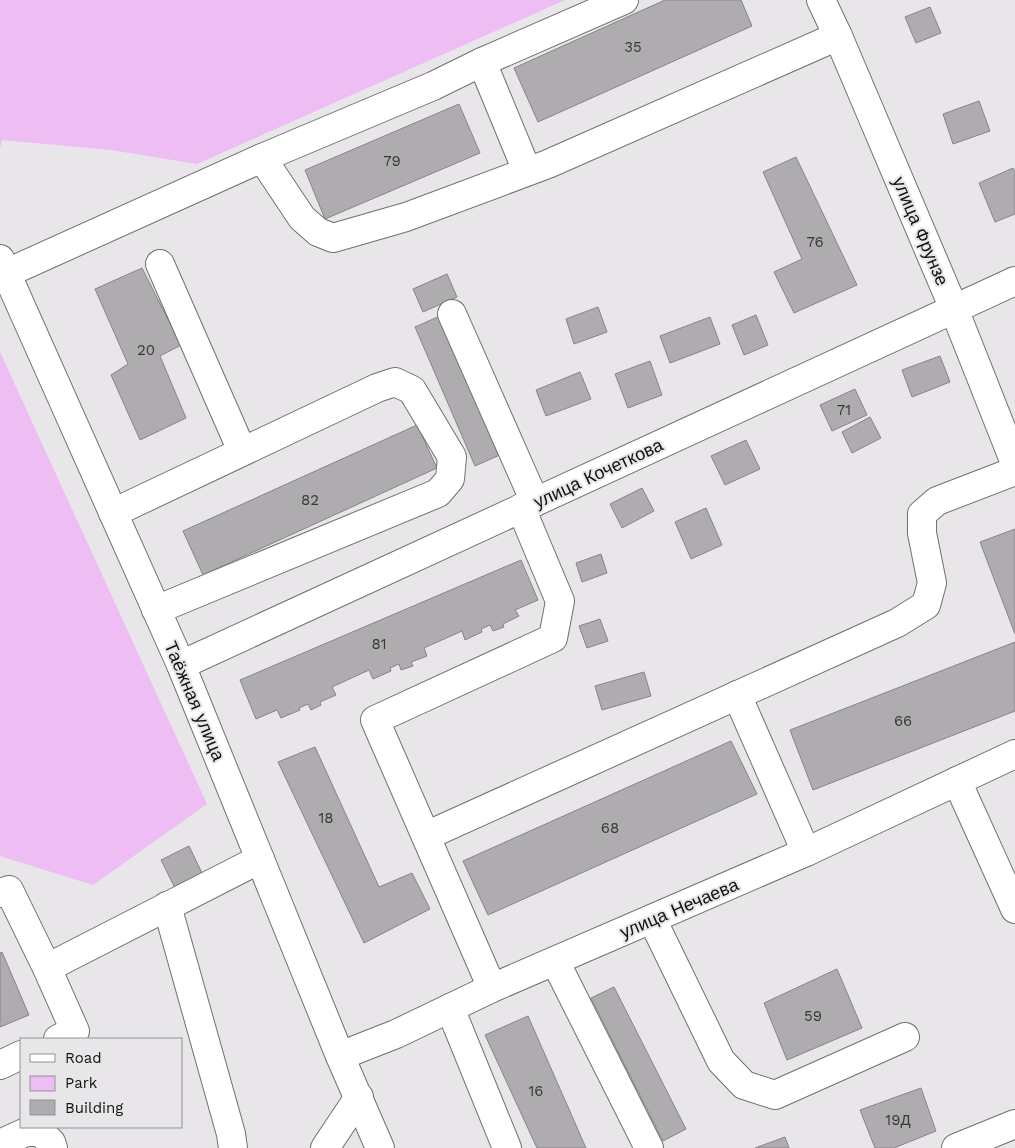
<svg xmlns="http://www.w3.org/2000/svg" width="1015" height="1148" font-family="'Work Sans',sans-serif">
	<rect width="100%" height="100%" fill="#e8e6e9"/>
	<g fill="#edbdf4">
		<polygon points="0,0 565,0 197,164 111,150 2,140 0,148"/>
		<polygon points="0,352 207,804 93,885 0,856"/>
	</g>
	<g fill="#afacaf" stroke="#868487">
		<polygon points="665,0 741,0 752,26 538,122 514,68"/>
		<polygon points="930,7 941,33 916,43 905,17"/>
		<polygon points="979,101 990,131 953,144 943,114"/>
		<polygon points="459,104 480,153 325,219 305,170"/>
		<polygon points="796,157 857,285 794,313 774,272 802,259 763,172"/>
		<polygon points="1013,168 1015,172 1015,214 995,222 979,183"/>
		<polygon points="142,268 181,345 160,356 186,418 140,440 111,375 128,364 95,289"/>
		<polygon points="447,274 457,297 423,312 413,289"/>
		<polygon points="598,307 607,332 574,344 566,319"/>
		<polygon points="442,315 502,454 475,466 415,327"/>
		<polygon points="756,315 768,345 744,355 732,325"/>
		<polygon points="710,317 720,344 670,363 660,336"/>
		<polygon points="940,356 950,382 912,397 902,370"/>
		<polygon points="650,361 662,395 628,408 615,374"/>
		<polygon points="580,372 591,399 546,416 536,390"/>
		<polygon points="855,389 867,415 832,431 820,405"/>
		<polygon points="870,417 881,438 852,453 842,432"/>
		<polygon points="417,425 437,468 203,575 183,531"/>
		<polygon points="746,440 760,469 725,485 711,456"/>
		<polygon points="642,488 654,511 622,528 610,504"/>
		<polygon points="706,508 722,545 691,559 675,522"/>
		<polygon points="1015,529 1015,634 980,542"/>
		<polygon points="601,554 607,573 582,582 576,563"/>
		<polygon points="521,560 538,600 515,610 519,616 503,624 504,627 493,631 490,625 481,629 482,632 465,640 462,631 424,648 427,656 411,662 413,666 401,670 399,664 390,668 391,671 373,679 369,670 332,687 336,695 320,702 321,705 311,710 308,704 299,708 300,710 281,718 277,710 256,719 240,680"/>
		<polygon points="600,619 608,641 587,648 579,626"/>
		<polygon points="1015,642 1015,711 813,790 790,730"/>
		<polygon points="644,672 651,696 602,710 595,686"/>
		<polygon points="731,741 757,794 488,915 463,861"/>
		<polygon points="315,747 379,887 412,873 430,909 364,943 278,762"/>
		<polygon points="189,846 202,873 175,888 161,860"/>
		<polygon points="2,952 29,1015 0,1027 0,953"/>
		<polygon points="837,969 862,1028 787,1060 764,1003"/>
		<polygon points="614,987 686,1129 663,1141 591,998"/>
		<polygon points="528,1016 586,1148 537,1148 485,1035"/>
		<polygon points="921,1088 936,1131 894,1148 875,1148 860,1110"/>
		<polygon points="785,1137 789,1148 755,1148"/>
	</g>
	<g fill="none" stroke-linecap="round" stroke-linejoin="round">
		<defs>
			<g id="minor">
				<polyline points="821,0 838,36 954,309 1015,463"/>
				<polyline points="482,62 527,171"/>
				<polyline points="262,158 433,86 482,62 624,0"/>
				<polyline points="0,259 181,665 340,1056 380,1148"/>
				<polyline points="160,264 242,451"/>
				<polyline points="0,272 7,273 262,158 302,218 318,232 333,238 406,217 548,164 838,36"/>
				<polyline points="452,314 535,502"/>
				<polyline points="113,513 377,388 395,382 412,390 452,457 450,479 438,493 156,610"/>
				<polyline points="181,665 1015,281"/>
				<polyline points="737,695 806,852"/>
				<polyline points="957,781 1015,909"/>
				<polyline points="426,836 897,623 926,605 932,583 922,533 922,514 937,501 1015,471"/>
				<polyline points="0,893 9,890 47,968 75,1031 58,1039"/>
				<polyline points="167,906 231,1134 233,1148"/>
				<polyline points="652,919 721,1061 744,1085 775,1095 905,1037"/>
				<polyline points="555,961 649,1148"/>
				<polyline points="47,968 260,859"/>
				<polyline points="492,988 375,720 553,638 560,601 521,508"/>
				<polyline points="450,1008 507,1148"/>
				<polyline points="340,1056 396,1034 492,988 806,852 1015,754"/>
				<polyline points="0,1065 21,1055"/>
				<polyline points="0,1144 26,1132 40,1132 51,1142 53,1148"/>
				<polyline points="325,1148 359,1097"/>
				<polyline points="956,1148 1015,1124"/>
			</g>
		</defs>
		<use href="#minor" stroke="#726f72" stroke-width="30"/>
		<use href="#minor" stroke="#fff" stroke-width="28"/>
	</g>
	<g text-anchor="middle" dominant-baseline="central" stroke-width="4" stroke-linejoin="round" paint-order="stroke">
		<g font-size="15" fill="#393839">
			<text x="633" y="47">35</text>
			<text x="392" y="161">79</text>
			<text x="815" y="242">76</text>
			<text x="146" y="350">20</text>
			<text x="844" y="410">71</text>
			<text x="310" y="500">82</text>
			<text x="379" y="644">81</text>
			<text x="903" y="721">66</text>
			<text x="326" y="818">18</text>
			<text x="610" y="828">68</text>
			<text x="813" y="1016">59</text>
			<text x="536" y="1091">16</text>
			<text x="898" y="1120">19Д</text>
		</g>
		<g font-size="18" fill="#121112" stroke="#e8e6e9">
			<text transform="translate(921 231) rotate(67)">улица Фрунзе</text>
			<text transform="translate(598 473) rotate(-25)">улица Кочеткова</text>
			<text transform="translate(195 701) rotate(67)">Таёжная улица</text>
			<text transform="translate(679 908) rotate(-23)">улица Нечаева</text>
		</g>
	</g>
	<rect x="20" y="1038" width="162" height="90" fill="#e8e6e9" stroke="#929193"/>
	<rect x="30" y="1054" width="25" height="8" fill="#ffffff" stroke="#929193"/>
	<text x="65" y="1063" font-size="15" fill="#121112">Road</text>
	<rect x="30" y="1076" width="25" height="15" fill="#edbdf4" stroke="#929193"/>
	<text x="65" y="1088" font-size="15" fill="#121112">Park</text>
	<rect x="30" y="1100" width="25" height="15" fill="#afacaf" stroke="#929193"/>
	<text x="65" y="1113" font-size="15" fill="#121112">Building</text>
</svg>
